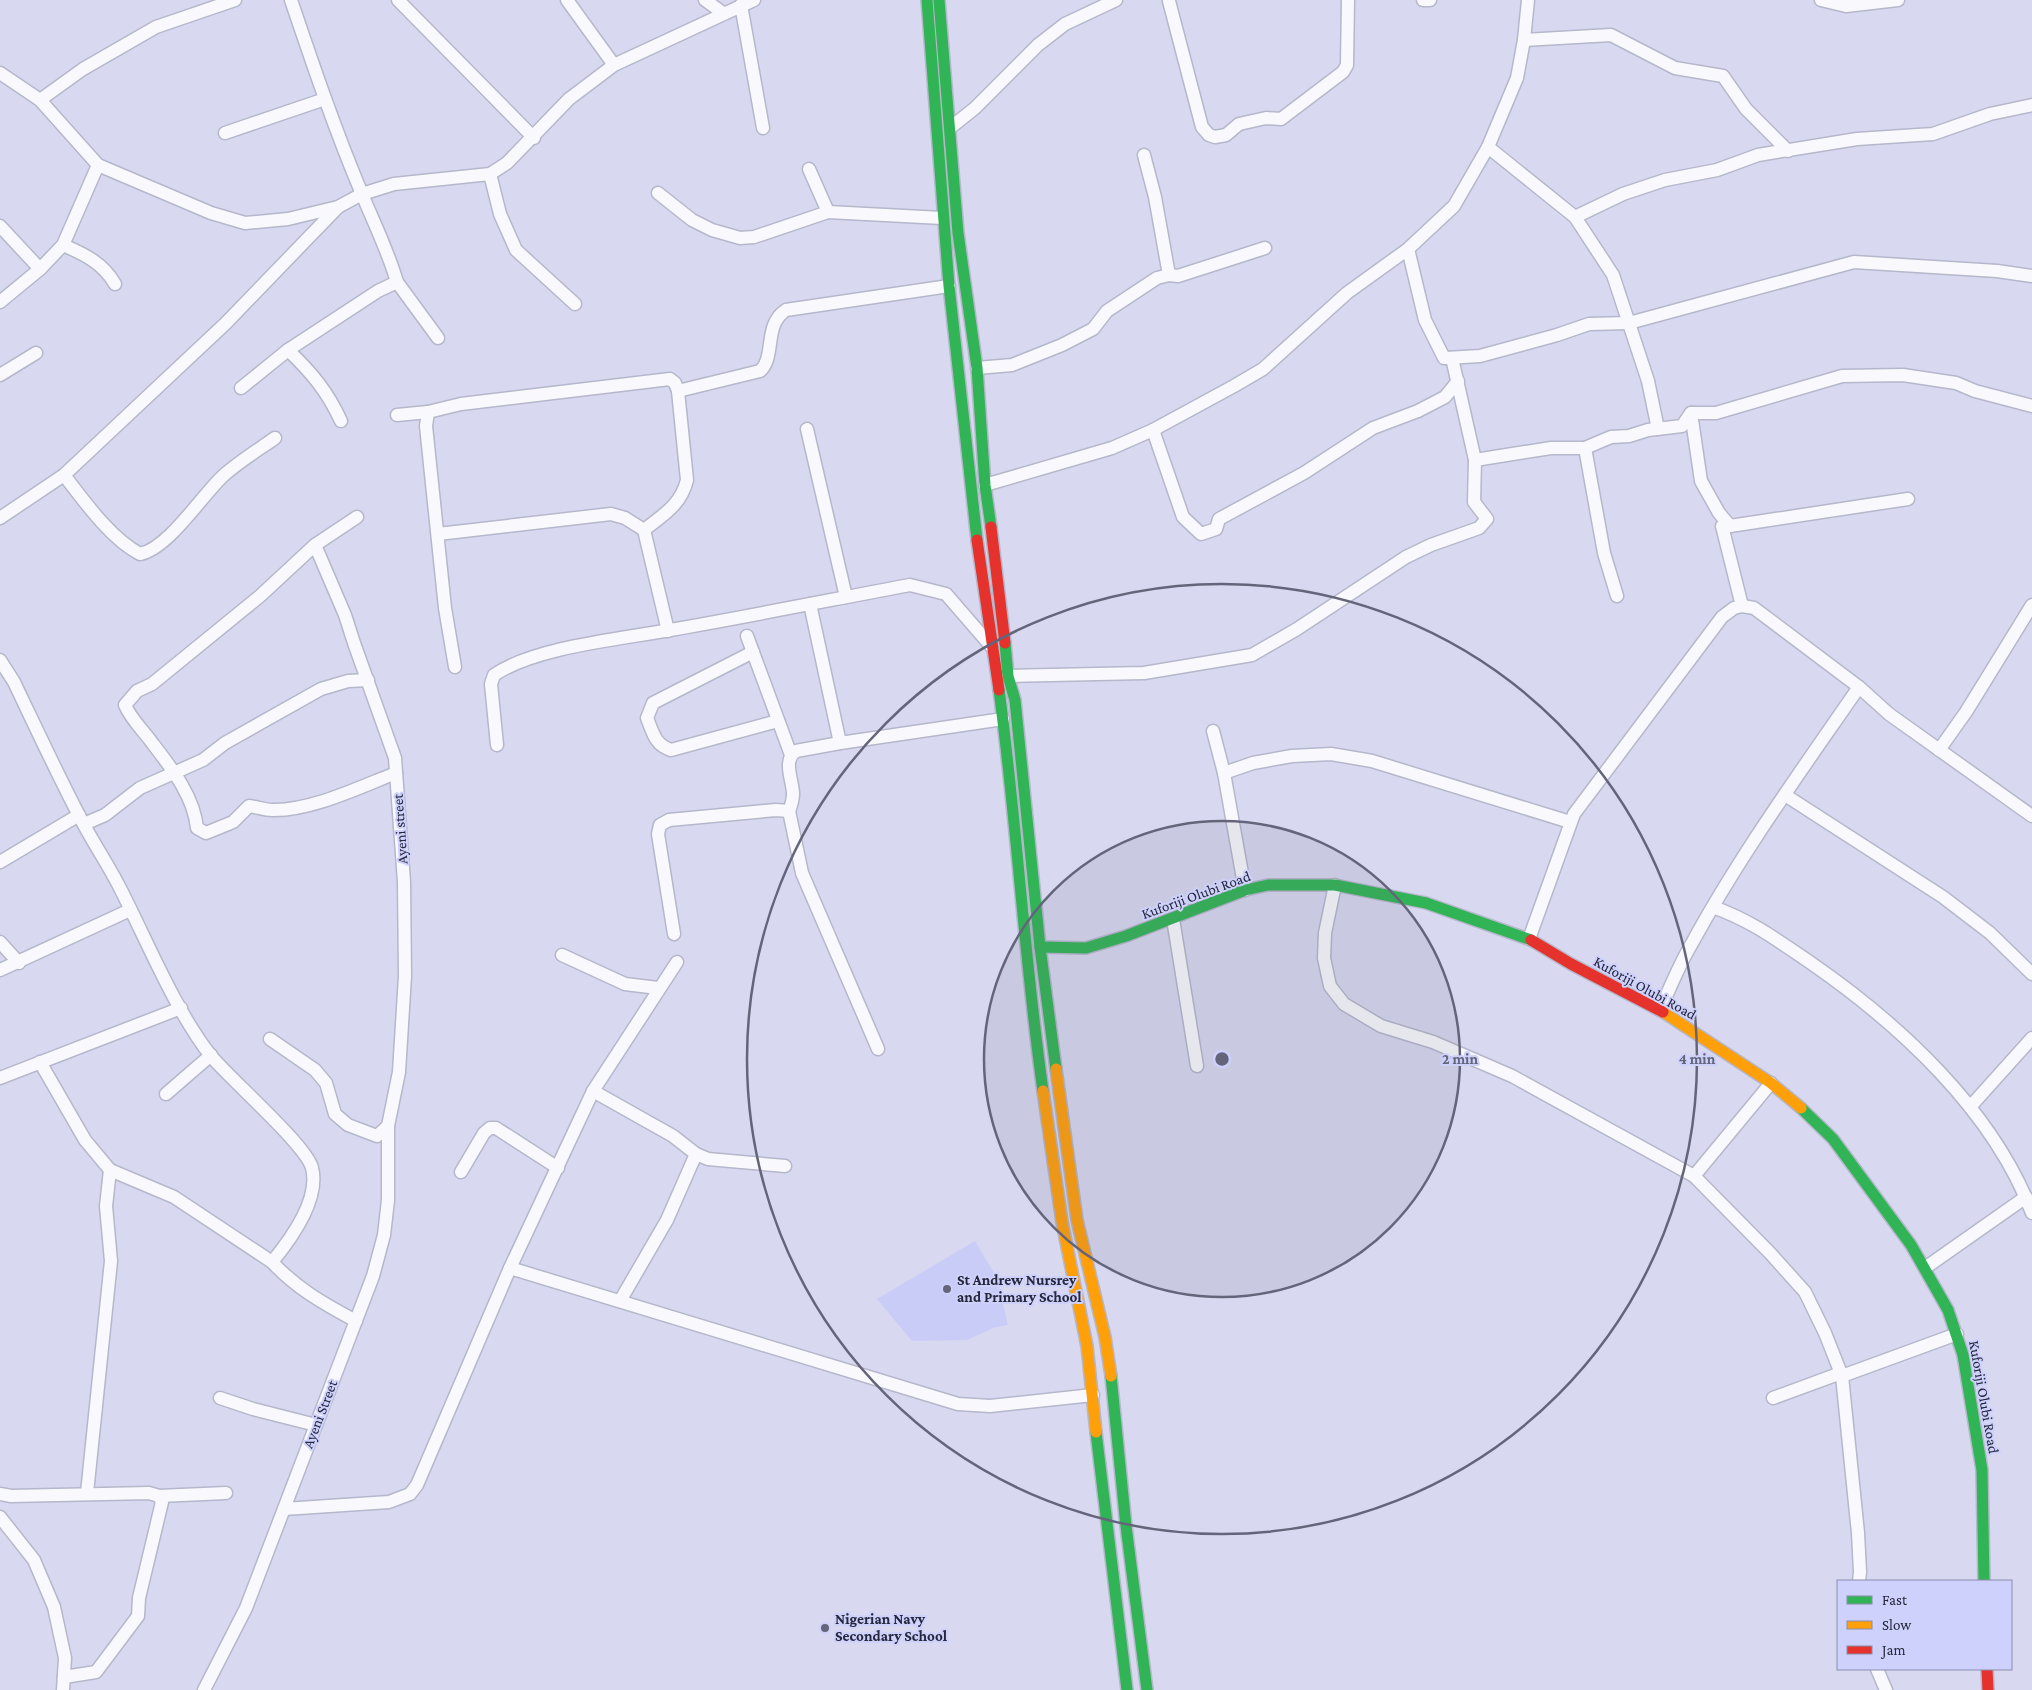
<svg xmlns="http://www.w3.org/2000/svg" width="2032" height="1690" font-family="'Crimson Pro',serif">
	<rect width="100%" height="100%" fill="#d8d9f0"/>
	<polygon fill="#caccf8" points="975,1241 997,1278 1008,1325 993,1328 967,1340 912,1341 877,1299"/>
	<g fill="none" stroke-linecap="round" stroke-linejoin="round">
		<defs>
			<g id="street">
				<polyline points="398,0 534,138"/>
				<polyline points="567,0 614,65"/>
				<polyline points="705,0 723,13"/>
				<polyline points="1423,0 1430,0"/>
				<polyline points="1821,0 1846,6 1898,0"/>
				<polyline points="1169,1 1202,127 1209,135 1215,137 1226,135 1239,124 1266,118 1281,119 1343,72 1347,65 1348,0"/>
				<polyline points="741,5 763,128"/>
				<polyline points="1524,40 1611,35 1675,68 1723,76 1746,109 1788,151"/>
				<polyline points="0,73 40,100 98,165 211,213 245,223 288,219 338,207"/>
				<polyline points="40,100 83,69 156,27 235,0"/>
				<polyline points="950,128 975,108 1038,45 1065,24 1116,0"/>
				<polyline points="225,133 325,99"/>
				<polyline points="1488,147 1575,217 1613,275 1648,381 1658,429"/>
				<polyline points="809,169 828,212"/>
				<polyline points="490,174 500,214 516,250 575,304"/>
				<polyline points="658,193 692,220 712,230 740,238 754,237 828,212 942,218"/>
				<polyline points="1575,217 1623,194 1665,180 1717,170 1758,155 1857,139 1933,134 1990,114 2032,105"/>
				<polyline points="0,226 40,269"/>
				<path d="M63,245C84,254 103,263 115,284"/>
				<polyline points="1169,275 1178,276 1265,248"/>
				<polyline points="397,282 438,338"/>
				<polyline points="0,302 40,269 63,245 98,165"/>
				<path d="M288,350C312,373 327,391 341,421"/>
				<polyline points="1446,358 1480,356 1557,335 1589,324 1629,323 1854,262 1997,271 2032,276"/>
				<polyline points="977,368 1012,365 1062,345 1093,329 1107,311 1157,278 1169,275 1155,197 1144,155"/>
				<polyline points="0,375 36,353"/>
				<path d="M241,388L288,350L378,291L397,282C388,251 374,223 362,194C335,130 313,65 291,0"/>
				<path d="M678,391L760,371C776,357 763,325 786,310L949,286"/>
				<polyline points="1691,413 1701,481 1719,513 1730,526 1722,526 1742,606"/>
				<polyline points="397,415 428,412"/>
				<polyline points="807,429 846,597"/>
				<polyline points="1153,430 1183,517 1201,534 1216,529 1219,519 1304,473 1373,428 1418,411 1445,397 1458,381"/>
				<polyline points="1585,448 1604,553 1617,596"/>
				<polyline points="1475,460 1551,448 1585,448 1611,437 1629,436 1648,430 1682,426 1691,413 1716,413 1842,376 1903,375 1956,383 1975,391 2032,406"/>
				<path d="M64,475C84,501 111,539 140,554C169,548 202,495 224,475C240,461 258,450 275,438"/>
				<polyline points="985,485 1112,448 1153,430 1234,386 1263,369 1347,293 1408,249 1454,206 1488,147 1517,78 1524,40 1528,0"/>
				<path d="M357,517L315,545L260,596L152,684L137,691L125,705C131,719 141,728 150,740C169,765 194,795 197,828L206,833L233,822L249,806C257,807 265,810 272,810C311,811 360,787 396,773"/>
				<polyline points="0,518 64,475 226,323 338,207 362,194 394,184 490,174 507,163 569,99 614,65 754,0"/>
				<polyline points="1730,526 1908,499"/>
				<polyline points="438,534 611,514 625,518 644,530 668,631"/>
				<polyline points="810,604 840,743"/>
				<polyline points="747,636 791,755"/>
				<path d="M753,652L653,703L647,718C653,733 655,745 671,750L778,721"/>
				<path d="M0,660L14,682C37,730 59,778 84,825C96,847 110,868 121,890C147,941 176,1012 211,1056C230,1079 307,1146 312,1168C320,1199 291,1239 272,1262L174,1197L110,1170"/>
				<path d="M455,667L445,608L426,426L428,412L461,404L670,379L675,383L678,391L687,480C681,505 663,515 644,530"/>
				<polyline points="1008,676 1144,673 1252,655 1297,629 1406,557 1431,545 1479,528 1487,519 1474,502 1475,460 1452,358 1444,358 1425,320 1408,249"/>
				<polyline points="1213,731 1224,773 1245,890"/>
				<path d="M497,745L491,684L494,675C535,647 621,639 670,630C750,616 830,600 910,585L946,594L991,646"/>
				<polyline points="1939,750 1966,712 2032,605"/>
				<polyline points="1224,773 1253,763 1292,756 1331,754 1372,761 1570,822"/>
				<polyline points="1785,795 1943,897 1990,933 2032,974"/>
				<polyline points="789,811 802,873 878,1049"/>
				<polyline points="84,824 105,815 140,788 203,760 225,743 321,689 348,681 368,680"/>
				<polyline points="0,862 79,815"/>
				<polyline points="1335,885 1325,933 1324,958 1330,986 1344,1004 1381,1026 1433,1042 1512,1076 1694,1176 1770,1253 1805,1292 1825,1333 1842,1376 1858,1533 1860,1572 1859,1581"/>
				<path d="M1713,907C1752,921 1777,940 1811,963C1899,1024 1993,1110 2032,1213"/>
				<polyline points="1173,919 1197,1066"/>
				<path d="M674,934L658,834L660,825L669,820L776,810L789,811C791,806 793,800 793,794C793,780 782,761 796,751L840,743L1003,719"/>
				<polyline points="1529,939 1574,814 1722,617 1734,608 1742,606 1754,608 1859,687 1889,714 2032,816"/>
				<polyline points="0,942 19,963"/>
				<polyline points="562,955 625,984 658,988"/>
				<polyline points="0,970 130,910"/>
				<path d="M1660,1010C1670,988 1679,965 1691,945C1740,855 1801,771 1859,687"/>
				<polyline points="270,1039 315,1070 326,1083 335,1114 348,1125 377,1136 388,1126"/>
				<polyline points="40,1062 85,1140 110,1170 106,1206 111,1261 87,1493"/>
				<polyline points="0,1078 181,1008"/>
				<polyline points="593,1091 673,1136 696,1154 708,1159 785,1166"/>
				<polyline points="166,1094 211,1055"/>
				<polyline points="1970,1107 2032,1038"/>
				<polyline points="461,1172 484,1133 490,1128 496,1128 558,1168"/>
				<polyline points="1694,1176 1771,1083"/>
				<path d="M272,1262C296,1288 324,1304 356,1321"/>
				<polyline points="510,1268 958,1404 990,1406 1093,1395"/>
				<polyline points="1925,1268 2026,1197"/>
				<polyline points="620,1301 667,1220 696,1154"/>
				<polyline points="1842,1376 1957,1334"/>
				<polyline points="220,1398 253,1409 316,1425"/>
				<polyline points="1773,1398 1841,1373"/>
				<polyline points="0,1494 11,1496 149,1493 159,1496 162,1502 139,1598 138,1616 96,1672 64,1677"/>
				<polyline points="159,1496 226,1493"/>
				<polyline points="284,1509 389,1502 410,1494 417,1485 510,1268 593,1091 677,962"/>
				<polyline points="0,1517 34,1560 54,1607 65,1658 63,1690"/>
				<polyline points="1877,1669 1886,1690"/>
				<polyline points="204,1690 246,1608 373,1276 384,1235 388,1200 388,1126 399,1072 405,976 404,882 395,758 354,643 345,615 315,545"/>
			</g>
			<g id="fast">
				<polyline points="927,0 949,286 977,540"/>
				<polyline points="939,0 958,233 977,368 985,485 991,527"/>
				<polyline points="1005,643 1008,676 1015,700 1040,947 1056,1069"/>
				<path d="M999,690C1017,823 1024,958 1043,1091"/>
				<polyline points="1040,947 1086,948 1126,936 1245,890 1268,885 1335,885 1426,903 1531,940"/>
				<polyline points="1801,1108 1833,1139 1911,1245 1948,1310 1963,1355 1982,1470 1984,1581"/>
				<polyline points="1111,1376 1126,1526 1147,1690"/>
				<polyline points="1096,1432 1127,1690"/>
			</g>
			<g id="slow">
				<polyline points="1663,1012 1771,1083 1801,1108"/>
				<polyline points="1056,1069 1077,1220 1105,1337 1111,1376"/>
				<polyline points="1043,1091 1062,1222 1087,1346 1096,1432"/>
			</g>
			<g id="jam">
				<polyline points="991,527 1005,643"/>
				<polyline points="977,540 999,690"/>
				<polyline points="1531,940 1571,964 1663,1012"/>
				<polyline points="1987,1669 1988,1690"/>
			</g>
		</defs>
		<use href="#street" stroke="#b5b7cb" stroke-width="15"/>
		<use href="#fast" stroke="#b5b7cb" stroke-width="14"/>
		<use href="#slow" stroke="#b5b7cb" stroke-width="14"/>
		<use href="#jam" stroke="#b5b7cb" stroke-width="14"/>
		<use href="#street" stroke="#f9f9fd" stroke-width="12"/>
		<use href="#fast" stroke="#30b455" stroke-width="11"/>
		<use href="#slow" stroke="#ff9f0a" stroke-width="11"/>
		<use href="#jam" stroke="#e5322d" stroke-width="11"/>
	</g>
	<circle cx="1222" cy="1059" r="238" fill="#64657a" fill-opacity=".12"/>
	<g fill="none" stroke="#64657a" stroke-width="2.5">
		<circle cx="1222" cy="1059" r="238"/>
		<circle cx="1222" cy="1059" r="475"/>
	</g>
	<g fill="#64657a" stroke="#cdd1fb" stroke-width="2">
		<circle cx="947" cy="1289" r="5"/>
		<circle cx="825" cy="1628" r="5"/>
	</g>
	<g text-anchor="middle" dominant-baseline="central" stroke-width="4" stroke-linejoin="round" paint-order="stroke">
		<g font-size="15" fill="#26273b" stroke="#cdd1fb">
			<text transform="translate(400 829) rotate(-94)">Ayeni street</text>
			<text transform="translate(1196 895) rotate(-20)">Kuforiji Olubi Road</text>
			<text transform="translate(1645 988) rotate(29)">Kuforiji Olubi Road</text>
			<text transform="translate(1984 1397) rotate(80)">Kuforiji Olubi Road</text>
			<text transform="translate(320 1414) rotate(-69)">Ayeni Street</text>
		</g>
		<g font-size="15" font-weight="bold" fill="#26273b" stroke="#cdd1fb" text-anchor="start">
			<text x="957" y="1280">St Andrew Nursrey<tspan x="957" dy="17">and Primary School</tspan></text>
			<text x="835" y="1619">Nigerian Navy<tspan x="835" dy="17">Secondary School</tspan></text>
		</g>
	</g>
	<circle cx="1222" cy="1059" r="8" fill="#64657a" stroke="#cdd1fb" stroke-width="2.5"/>
	<g font-size="15" text-anchor="middle" font-weight="bold" fill="#64657a" stroke="#cdd1fb" stroke-width="4" stroke-linejoin="round" paint-order="stroke">
		<text x="1460" y="1064">2 min</text>
		<text x="1697" y="1064">4 min</text>
	</g>
	<rect x="1837" y="1580" width="175" height="90" fill="#cdd1fb" stroke="#8a8dae"/>
	<rect x="1847" y="1596" width="25" height="8" fill="#30b455" stroke="#8a8dae"/>
	<text x="1882" y="1605" font-size="15" fill="#26273b">Fast</text>
	<rect x="1847" y="1621" width="25" height="8" fill="#ff9f0a" stroke="#8a8dae"/>
	<text x="1882" y="1630" font-size="15" fill="#26273b">Slow</text>
	<rect x="1847" y="1646" width="25" height="8" fill="#e5322d" stroke="#8a8dae"/>
	<text x="1882" y="1655" font-size="15" fill="#26273b">Jam</text>
</svg>
